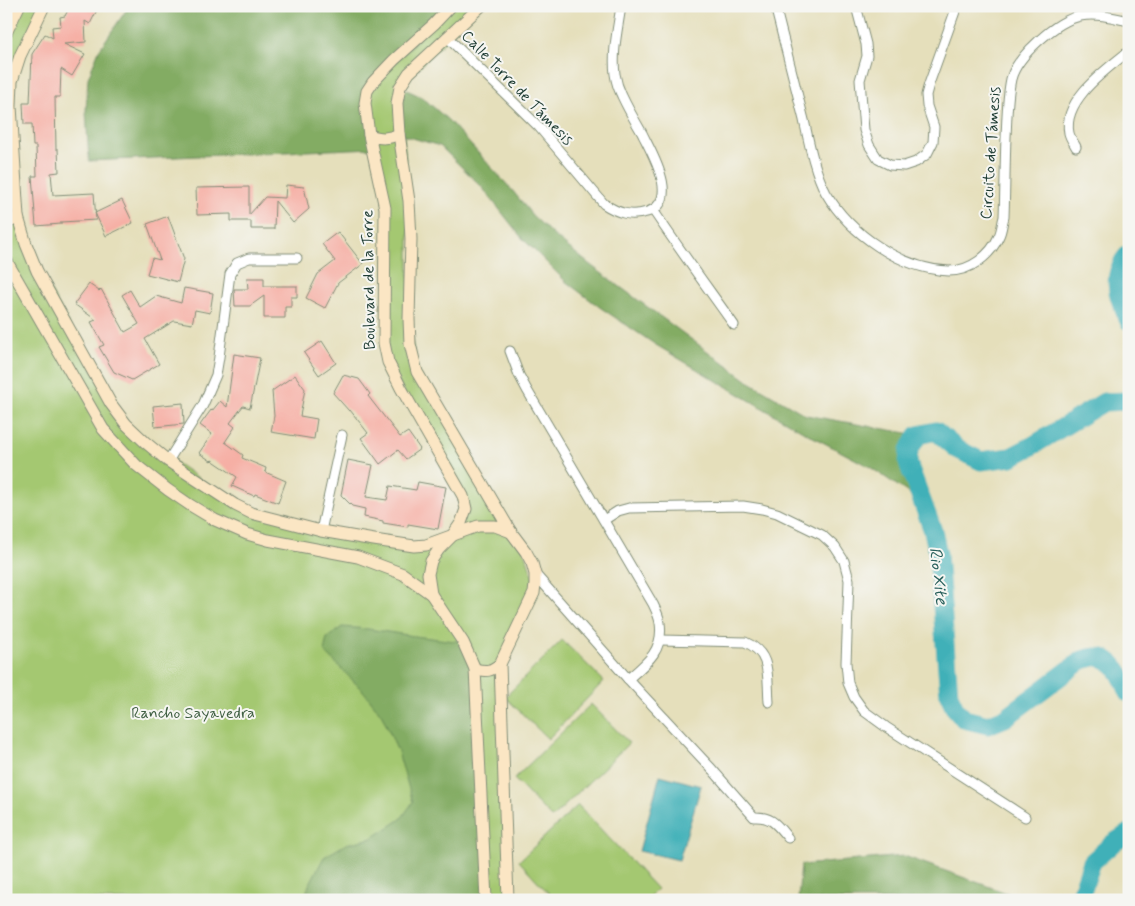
<svg xmlns="http://www.w3.org/2000/svg" width="1135" height="906" font-family="Mynerve,sans-serif">
	<rect width="100%" height="100%" fill="#f6f6f2"/>
	<filter id="ink" filterUnits="userSpaceOnUse"><feTurbulence type="fractalNoise" baseFrequency=".02" numOctaves="2"/><feDisplacementMap in="SourceGraphic" scale="10" xChannelSelector="R" yChannelSelector="G"/><feConvolveMatrix kernelMatrix="1 2 1 2 8 2 1 2 1" color-interpolation-filters="sRGB"/></filter>
	<filter id="wash" filterUnits="userSpaceOnUse"><feTurbulence type="fractalNoise" baseFrequency=".0096" numOctaves="4" result="noise"/><feDisplacementMap in="SourceGraphic" scale="20" xChannelSelector="R" yChannelSelector="G"/><feGaussianBlur stdDeviation="1.12" result="paint"/><feColorMatrix in="noise" values="0 0 0 0 0 0 0 0 0 0 0 0 0 0 0 0 0 1.4 0 .05"/><feComposite in="paint" operator="in"/></filter>
	<g filter="url(#wash)">
		<rect width="100%" height="100%" fill="#e5dfbb"/>
		<g fill="#a4c871" stroke="#628252">
			<polygon points="19,6 44,6 20,56 11,106 26,244 111,404 145,442 250,513 414,546 451,536 467,509 388,362 385,208 367,91 451,6 481,6 400,87 409,201 409,319 417,372 525,552 535,584 500,664 508,900 6,900 6,33"/>
			<polygon points="562,640 604,681 548,739 505,697"/>
			<polygon points="591,704 629,743 552,818 514,779"/>
			<polygon points="578,805 657,889 646,900 555,900 519,861"/>
		</g>
		<g fill="#83ac63" stroke="#51744c">
			<polygon points="129,6 448,6 368,91 373,148 89,161 86,111 88,78 99,50"/>
			<polygon points="400,87 422,97 449,121 512,190 532,215 553,235 589,264 748,381 806,415 918,435 909,450 908,463 923,503 870,467 815,438 766,410 656,345 601,308 565,281 522,238 481,186 440,146 399,134"/>
			<polygon points="342,627 368,629 414,636 463,642 475,669 486,900 304,900 309,885 324,857 346,844 372,838 401,819 413,802 398,752 382,715 365,693 324,651 327,638"/>
			<polygon points="904,856 1026,900 798,900 801,865"/>
		</g>
		<polygon fill="#3fb0b8" stroke="#2f7676" points="660,775 701,786 679,860 639,851"/>
		<g fill="none" stroke-linecap="round" stroke-linejoin="round">
			<g stroke="#3fb0b8" stroke-width="19">
				<path d="M1129,254C1126,257 1123,260 1122,264C1111,283 1121,303 1129,321"/>
				<path d="M1129,401L1104,402L1032,446L1011,457L981,461L957,449L936,431L918,435L909,450L908,463L933,531L938,554L949,695L955,708L964,719L988,725L1005,718L1082,660C1087,659 1094,656 1098,657C1116,659 1123,679 1129,693"/>
				<polyline points="1079,900 1092,862 1112,844 1129,833"/>
			</g>
		</g>
		<g id="blocks">
			<g fill="#f6afa4">
				<polygon points="70,6 99,6 90,24 85,21 86,42 64,44 85,54 72,76 61,69 60,97 55,97 56,149 58,149 59,172 51,173 53,195 94,193 96,220 61,222 61,224 36,226 32,176 37,176 36,146 33,146 32,124 24,124 23,103 30,103 32,54 45,34 53,38 52,27 61,26 60,17 65,16"/>
				<polygon points="286,185 304,187 309,209 293,223 275,201 274,229 251,229 251,221 231,221 231,214 197,215 196,188 249,187 249,215 265,197 285,198"/>
				<polygon points="122,200 133,223 106,236 95,213"/>
				<polygon points="168,216 184,259 178,282 147,274 152,258 160,260 147,224"/>
				<polygon points="338,232 363,264 338,283 325,308 306,298 318,274 335,261 322,244"/>
				<polygon points="247,278 264,278 264,286 297,286 297,297 291,297 291,307 285,307 285,318 264,318 264,296 250,306 235,306 234,289 248,289"/>
				<polygon points="89,284 99,291 101,289 125,332 139,324 122,295 130,290 140,307 156,296 181,303 184,288 213,293 210,313 195,310 192,324 174,321 145,339 159,364 132,380 114,372 99,347 104,345 91,322 96,320 74,304"/>
				<polygon points="322,341 336,363 319,375 304,353"/>
				<polygon points="234,354 260,358 250,408 243,406 230,423 235,427 225,442 243,455 242,458 266,468 265,472 286,481 278,503 255,494 254,496 232,486 237,477 212,460 211,461 199,453 212,434 200,425 211,410 212,411 220,401 227,407"/>
				<polygon points="295,375 305,389 300,416 317,419 314,439 271,432 274,416 272,391"/>
				<polygon points="343,375 359,379 370,394 368,396 400,437 408,432 420,449 406,459 398,450 380,464 361,438 368,433 350,410 349,411 333,393"/>
				<polygon points="183,403 184,424 155,427 153,406"/>
				<polygon points="348,460 373,465 366,497 387,500 390,486 416,490 418,482 446,487 438,529 408,524 408,527 383,523 383,521 364,517 365,509 352,506 341,495"/>
			</g>
		</g>
	</g>
	<g filter="url(#ink)">
		<use href="#blocks" fill-opacity="0" stroke="#828e78" stroke-width="1"/>
		<g fill="none" stroke-linecap="round" stroke-linejoin="round">
			<defs>
				<g id="street">
					<path d="M775,6C785,44 794,82 804,120C809,143 815,173 826,193C850,234 901,269 949,271C971,271 991,255 999,236C1002,230 1002,223 1004,217C1005,190 1005,164 1006,137C1007,118 1007,98 1011,79C1017,56 1056,21 1080,16C1097,13 1112,17 1129,21"/>
					<polyline points="856,6 866,44 867,56 860,80 864,130 869,145 878,159 890,165 904,166 916,162 927,154 933,142 934,127 927,106 926,95 929,84 957,6"/>
					<path d="M447,37L539,127L604,204C618,213 630,217 647,212C682,202 651,152 642,133C635,121 628,109 622,96C619,90 616,81 615,74C612,52 618,28 621,6"/>
					<path d="M1076,147C1074,143 1070,138 1069,133C1062,100 1107,69 1129,51"/>
					<path d="M653,210C679,249 707,287 734,325"/>
					<path d="M510,351L519,375L527,390L653,604C656,610 659,616 660,623C664,650 647,663 628,679"/>
					<polyline points="168,461 203,405 216,375 219,357 230,274 237,263 249,258 297,258"/>
					<polyline points="604,520 618,511 629,508 743,506 762,509 777,513 822,535 835,547 844,561 849,580 846,663 848,683 854,697 864,711 886,727 1025,817"/>
					<polyline points="321,531 342,435"/>
					<path d="M535,574L628,679L710,767L754,817C772,816 777,825 788,838"/>
					<path d="M661,640L745,642C772,653 767,677 769,702"/>
				</g>
				<g id="secondary">
					<polyline points="44,6 20,56 12,81 11,106 18,217 26,244 37,271 111,404 126,424 145,442 168,461 235,505 251,513 321,531 374,540 414,546 426,545 478,526 495,526 511,532"/>
					<polyline points="481,6 409,73 400,87 397,103 399,134 409,201 411,239 409,319 410,344 417,372 511,532 526,552 532,563 535,574 535,584 534,593 500,664 508,900"/>
					<polyline points="6,33 19,6"/>
					<path d="M369,135C381,139 388,139 399,134"/>
					<polyline points="6,224 18,217"/>
					<polyline points="6,260 103,429 136,465 168,490 190,505 215,520 247,534 268,540 358,557 403,574 431,594 463,642 475,669 486,900"/>
					<polyline points="431,594 428,574 431,561 439,549 452,536 461,523 466,509 463,496 401,388 388,362 384,343 385,208 369,135 365,103 367,91 373,82 394,60 434,24 451,6"/>
					<path d="M475,669C487,672 491,671 500,664"/>
				</g>
			</defs>
			<use href="#street" stroke="#828e78" stroke-width="11"/>
			<use href="#secondary" stroke="#828e78" stroke-width="13"/>
			<use href="#street" stroke="#fff" stroke-width="9"/>
			<use href="#secondary" stroke="#fbe6c4" stroke-width="11"/>
		</g>
	</g>
	<g text-anchor="middle" dominant-baseline="central" stroke-width="4" stroke-linejoin="round" paint-order="stroke">
		<g font-size="16" fill="#1f3d34" stroke="#f6f6f2">
			<text transform="translate(517 88) rotate(46)">Calle Torre de Támesis</text>
			<text transform="translate(991 153) rotate(-86)">Circuito de Támesis</text>
			<text transform="translate(369 280) rotate(-91)">Boulevard de la Torre</text>
		</g>
		<g font-size="16" fill="#406043" stroke="#f6f6f2">
			<text x="193" y="713">Rancho Sayavedra</text>
		</g>
		<g font-size="18" font-style="italic" fill="#29605c" stroke="#f6f6f2">
			<text transform="translate(938 576) rotate(83)">Rio Xite</text>
		</g>
	</g>
	<rect width="1135" height="906" fill="none" stroke="#f6f6f2" stroke-width="25"/>
</svg>
